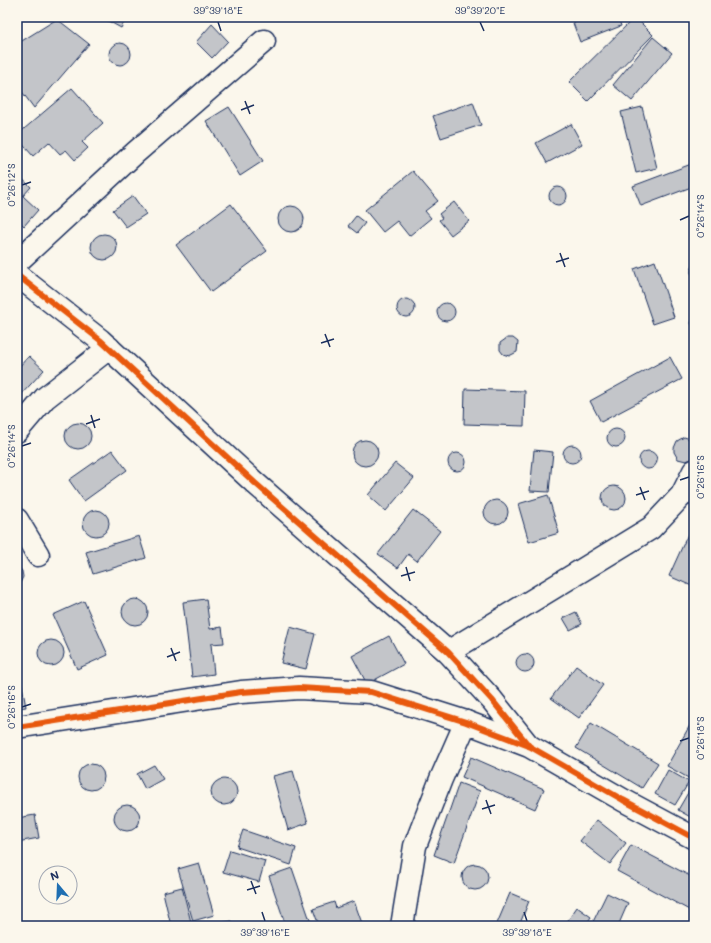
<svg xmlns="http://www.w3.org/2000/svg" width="711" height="943" font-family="Mali,sans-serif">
	<rect width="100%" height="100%" fill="#fbf7ec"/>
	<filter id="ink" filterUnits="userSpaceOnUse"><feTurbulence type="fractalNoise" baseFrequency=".025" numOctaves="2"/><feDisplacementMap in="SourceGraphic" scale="8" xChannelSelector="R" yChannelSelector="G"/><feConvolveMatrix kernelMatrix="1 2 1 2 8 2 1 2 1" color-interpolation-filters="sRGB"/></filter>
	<g filter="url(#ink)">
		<g fill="#c3c5c9" stroke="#1b2f5e">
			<polygon points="101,17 127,17 121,28"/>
			<polygon points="587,17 618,17 621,26 580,42 573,23"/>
			<polygon points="635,17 653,35 588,101 569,82"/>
			<polygon points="57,19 89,44 34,108 17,85 17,44"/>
			<polygon points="212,24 228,41 212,58 196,42"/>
			<polygon points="653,37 672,53 632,101 613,85"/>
			<circle cx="120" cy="54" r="11"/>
			<polygon points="72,88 103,123 82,142 88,148 75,160 66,150 60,154 49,142 33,156 17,138 17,135"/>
			<polygon points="473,102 481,125 441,138 433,116"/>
			<polygon points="229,107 263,161 240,176 206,121"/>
			<polygon points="642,107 657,168 636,173 621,112"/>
			<polygon points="571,124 582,144 547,163 536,143"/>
			<polygon points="694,163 694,186 641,206 633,186"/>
			<polygon points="413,171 438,201 425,211 431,218 409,236 397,221 383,232 365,210"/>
			<polygon points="17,174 31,187 23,196 38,210 24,226 17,219"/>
			<circle cx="558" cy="196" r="9"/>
			<polygon points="133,196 146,214 126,227 113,210"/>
			<polygon points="454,202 469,221 451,235 439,220 442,218 439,214"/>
			<polygon points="231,204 267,251 211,292 176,245"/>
			<circle cx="291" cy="219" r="13"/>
			<polygon points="356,216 365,223 357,233 348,226"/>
			<circle cx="104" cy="247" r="13"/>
			<polygon points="655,261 674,317 653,324 634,269"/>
			<polygon points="694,264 694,277 691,273 691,270"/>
			<circle cx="406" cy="308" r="9"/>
			<circle cx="446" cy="312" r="9"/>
			<polygon points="694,316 694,329 691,323"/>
			<polygon points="507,338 513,338 518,342 517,352 509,356 503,354 500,350 500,343"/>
			<polygon points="29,356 44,370 17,399 17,369"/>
			<polygon points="670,357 682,379 601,422 590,401"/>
			<polygon points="465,389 525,391 524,426 464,424"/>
			<circle cx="78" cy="436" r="13"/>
			<circle cx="616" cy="438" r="9"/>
			<polygon points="684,437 694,440 694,458 686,461 678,459 674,452 674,448 677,441"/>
			<circle cx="365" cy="453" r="13"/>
			<circle cx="572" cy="454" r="9"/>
			<polygon points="112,450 127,470 84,501 69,480"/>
			<polygon points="534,450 553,452 549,492 530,491"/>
			<circle cx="648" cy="460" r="9"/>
			<circle cx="457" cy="462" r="9"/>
			<polygon points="395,463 414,478 386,511 368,495"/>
			<circle cx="614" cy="498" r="12"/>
			<polygon points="548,495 559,533 529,542 518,504"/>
			<circle cx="496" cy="512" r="12"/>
			<circle cx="96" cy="523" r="13"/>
			<polygon points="413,510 440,531 417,561 408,554 398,568 378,554"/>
			<polygon points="688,534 694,537 694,587 669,576"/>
			<polygon points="139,536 146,558 93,574 86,552"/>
			<polygon points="17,565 22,571 23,577 20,583 17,586"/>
			<polygon points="206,599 210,629 222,627 224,643 211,644 214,674 192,677 183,602"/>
			<circle cx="135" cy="612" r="13"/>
			<polygon points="84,601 108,655 77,669 53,615"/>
			<polygon points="576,612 582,624 570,630 563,618"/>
			<polygon points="290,627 315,634 306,669 281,663"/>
			<polygon points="389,636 404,664 367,684 352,656"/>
			<circle cx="51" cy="653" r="13"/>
			<circle cx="525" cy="663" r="9"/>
			<polygon points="17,659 26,707 17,708"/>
			<polygon points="576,666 603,685 579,718 551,698"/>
			<polygon points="694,718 694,776 692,780 667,766"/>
			<polygon points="591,723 658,763 642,788 576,748"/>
			<polygon points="471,757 544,789 535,809 462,777"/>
			<circle cx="91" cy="777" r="13"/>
			<polygon points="154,765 163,779 145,789 137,774"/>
			<polygon points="668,770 689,782 675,805 655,794"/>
			<polygon points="293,771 308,823 288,830 273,776"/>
			<circle cx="224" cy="792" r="13"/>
			<polygon points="459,783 480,791 454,863 434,855"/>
			<polygon points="693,784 694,784 694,819 678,810"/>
			<circle cx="127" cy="818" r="13"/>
			<polygon points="35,815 39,838 17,842 17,818"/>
			<polygon points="597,820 626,843 610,864 580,841"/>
			<polygon points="243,830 296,848 291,865 237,847"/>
			<polygon points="631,845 694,878 694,906 691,911 617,871"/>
			<polygon points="230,850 265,861 259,882 223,872"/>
			<polygon points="199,863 214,915 193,921 178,869"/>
			<circle cx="475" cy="877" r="13"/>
			<polygon points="292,868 312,926 286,926 269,876"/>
			<polygon points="182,887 192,926 171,926 163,892"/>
			<polygon points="510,893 529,901 519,926 496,926"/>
			<polygon points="607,893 628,903 618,926 591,926"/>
			<polygon points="354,901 363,926 319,926 313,909 334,902 336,908"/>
			<polygon points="577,907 591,917 585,926 564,926"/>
			<polygon points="232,921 233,926 204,926"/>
		</g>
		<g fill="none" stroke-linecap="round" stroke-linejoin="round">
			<defs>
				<g id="minor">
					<polyline points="17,262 135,153 264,41"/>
					<polyline points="17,275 100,340 255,483 448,652 492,700 528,745"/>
					<polyline points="17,431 45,398 109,348"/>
					<polyline points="17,520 38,555"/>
					<polyline points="448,652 651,528 682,495 694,471"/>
					<polyline points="17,727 241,692 299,688 371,692 466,722 529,746 623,800 694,838"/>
					<polyline points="402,926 415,846 441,779 466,722"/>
				</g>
			</defs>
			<use href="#minor" stroke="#1b2f5e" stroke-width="25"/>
			<use href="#minor" stroke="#fbf7ec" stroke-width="22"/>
			<defs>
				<g id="cycleway">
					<polyline points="17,275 100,340 255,483 448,652 492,700 529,746"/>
					<polyline points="17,727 241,692 299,688 371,692 466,722 529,746 623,800 694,838"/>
				</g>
			</defs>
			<use href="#cycleway" stroke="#fbf7ec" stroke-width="8"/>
			<use href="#cycleway" stroke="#e8590c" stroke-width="6"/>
		</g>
	</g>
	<path fill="none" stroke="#1b2f5e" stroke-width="1.5" d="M218,22L221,31M480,22L484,31M245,101L250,114M241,110L254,105M22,185L31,182M680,220L689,216M560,253L565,267M556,262L569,258M325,334L330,347M321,343L334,339M91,415L95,428M86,424L100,419M22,446L31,443M680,480L689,477M640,487L645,500M636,495L649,491M406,567L410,581M401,576L415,572M171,648L176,661M167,657L180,652M22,707L31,704M680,741L689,738M486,800L491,814M482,809L495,805M251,881L256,894M247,890L260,886M262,912L265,921M524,912L527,921"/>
	<rect width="711" height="943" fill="none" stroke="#fbf7ec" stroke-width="44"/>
	<g transform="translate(58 885) rotate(341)"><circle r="19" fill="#fbf7ec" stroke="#a1a7b3"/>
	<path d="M0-3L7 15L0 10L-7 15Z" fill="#1f6fb2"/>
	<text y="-6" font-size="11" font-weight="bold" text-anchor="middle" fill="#1b2f5e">N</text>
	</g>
	<rect x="22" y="22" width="667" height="899" fill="none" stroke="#1b2f5e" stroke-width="1.5"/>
	<g font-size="10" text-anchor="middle" fill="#1b2f5e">
		<text x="218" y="14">39°39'18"E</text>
		<text x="480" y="14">39°39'20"E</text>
		<text transform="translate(11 185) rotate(-90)" y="4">0°26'12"S</text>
		<text transform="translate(700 216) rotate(-90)" y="4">0°26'14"S</text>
		<text transform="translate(11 446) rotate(-90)" y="4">0°26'14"S</text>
		<text transform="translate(700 477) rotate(-90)" y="4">0°26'16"S</text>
		<text transform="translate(11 707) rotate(-90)" y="4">0°26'16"S</text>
		<text transform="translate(700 738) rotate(-90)" y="4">0°26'18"S</text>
		<text x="265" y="936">39°39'16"E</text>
		<text x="527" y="936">39°39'18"E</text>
	</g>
</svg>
